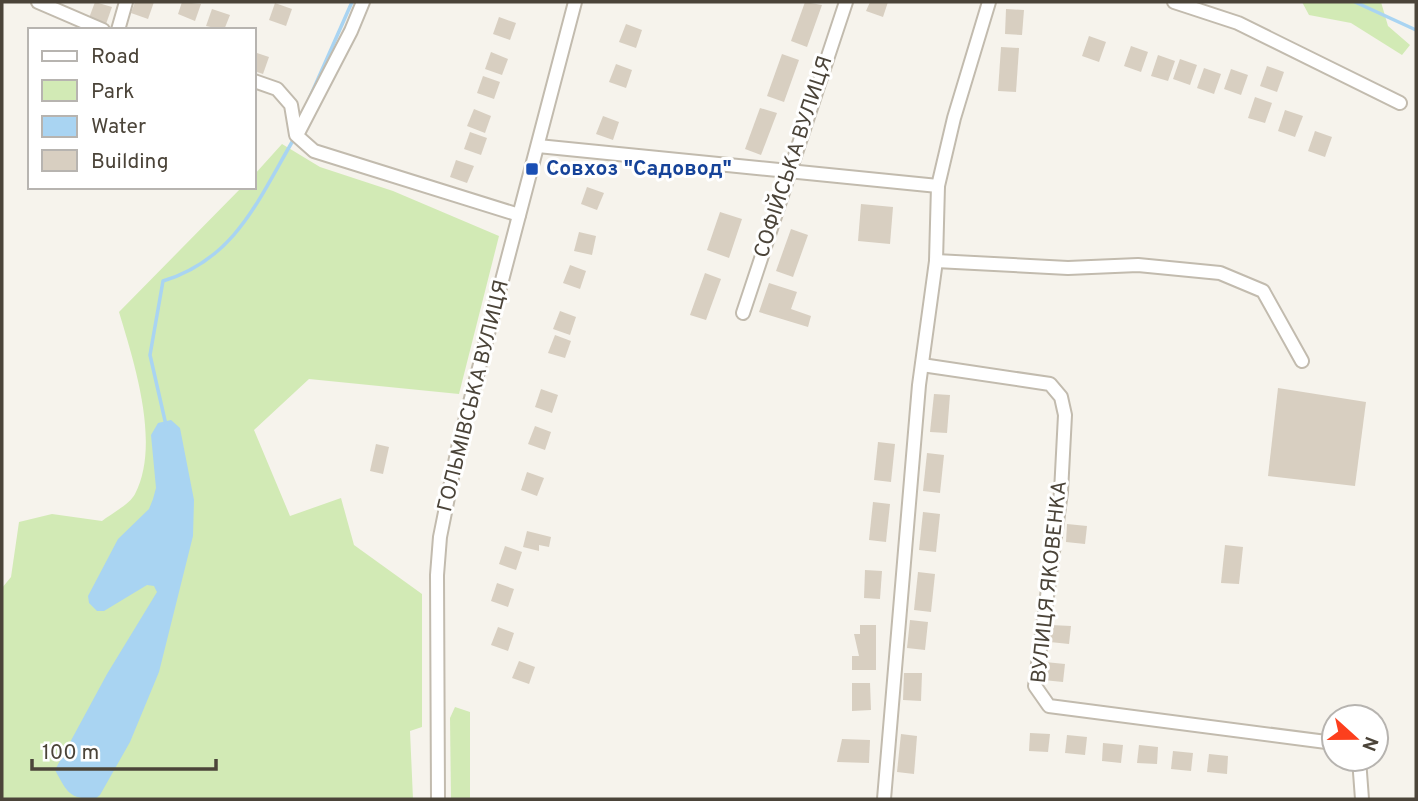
<svg xmlns="http://www.w3.org/2000/svg" width="1418" height="801" font-family="Overpass,sans-serif">
	<rect width="100%" height="100%" fill="#f6f3ec"/>
	<g fill="#d2eab5">
		<polygon points="1302,2 1381,2 1388,26 1410,45 1402,55 1351,23 1309,15"/>
		<path d="M282,144L320,167L393,191L499,236L459,394L309,379L254,430L290,516L341,498L354,545L422,594V727L410,731L413,799H2V588L11,577L19,522L52,514L102,521C111,514 130,504 135,494C161,444 134,362 119,312L242,187H254V175Z"/>
		<polygon points="455,707 470,712 470,799 451,799 450,718"/>
	</g>
	<path fill="#a9d4f2" d="M171,420L180,428L194,500L193,536L159,672L130,742L100,795L95,799C69,799 67,792 55,770L107,674L157,592L154,586L147,585L104,611H97L89,603L88,596L118,539L149,509L153,499L156,488L151,435L158,423Z"/>
	<g fill="none" stroke-linecap="round" stroke-linejoin="round">
		<g stroke="#a9d4f2" stroke-width="3.5">
			<polyline points="1355,2 1416,30"/>
			<polyline points="306,106 352,2"/>
			<path d="M166,425L150,355L163,281C236,259 259,198 295,137"/>
		</g>
	</g>
	<g fill="#d8cfc1">
		<polygon points="95,2 112,7 106,24 89,18"/>
		<polygon points="135,2 154,2 148,19 131,13"/>
		<polygon points="182,2 201,4 195,21 178,14"/>
		<polygon points="805,2 822,5 807,47 791,41"/>
		<polygon points="870,2 888,2 883,17 866,11"/>
		<polygon points="275,3 292,9 286,26 269,20"/>
		<polygon points="212,9 230,15 224,30 206,26"/>
		<polygon points="1006,9 1024,10 1022,35 1005,34"/>
		<polygon points="499,17 516,23 510,40 493,34"/>
		<polygon points="626,24 642,30 636,48 619,42"/>
		<polygon points="1089,36 1106,42 1099,62 1082,56"/>
		<polygon points="1131,46 1148,52 1141,72 1124,66"/>
		<polygon points="1001,47 1019,48 1016,92 998,91"/>
		<polygon points="254,52 269,57 263,74 254,71"/>
		<polygon points="491,52 508,59 502,75 485,69"/>
		<polygon points="782,54 799,60 784,102 767,96"/>
		<polygon points="1158,55 1175,61 1168,81 1151,76"/>
		<polygon points="1180,59 1197,65 1190,85 1173,79"/>
		<polygon points="616,64 632,70 626,88 609,82"/>
		<polygon points="1267,66 1284,72 1277,92 1260,86"/>
		<polygon points="1204,68 1221,74 1214,94 1197,88"/>
		<polygon points="1231,69 1248,75 1241,95 1224,89"/>
		<polygon points="483,76 500,82 494,99 477,93"/>
		<polygon points="1255,97 1272,103 1265,123 1248,118"/>
		<polygon points="760,108 777,113 761,155 745,149"/>
		<polygon points="474,109 491,116 485,133 467,126"/>
		<polygon points="1285,110 1303,116 1295,137 1278,131"/>
		<polygon points="603,116 619,122 613,140 596,134"/>
		<polygon points="1315,131 1332,137 1325,157 1308,151"/>
		<polygon points="470,132 487,138 481,155 464,149"/>
		<polygon points="456,160 474,166 467,183 450,177"/>
		<polygon points="587,187 604,193 597,210 581,204"/>
		<polygon points="861,204 893,207 890,244 858,241"/>
		<polygon points="720,212 742,219 729,258 707,250"/>
		<polygon points="791,229 808,235 793,277 776,271"/>
		<polygon points="579,232 596,236 592,255 574,251"/>
		<polygon points="570,265 586,271 580,289 563,283"/>
		<polygon points="705,273 721,279 706,320 690,315"/>
		<polygon points="769,283 797,292 791,309 811,316 808,327 759,312"/>
		<polygon points="560,311 576,317 570,335 553,329"/>
		<polygon points="555,335 571,341 565,358 548,353"/>
		<polygon points="1278,388 1366,402 1355,486 1268,476"/>
		<polygon points="541,389 558,395 552,413 535,407"/>
		<polygon points="934,394 950,395 947,433 930,432"/>
		<polygon points="535,426 551,432 545,450 528,444"/>
		<polygon points="878,442 895,444 891,482 874,480"/>
		<polygon points="376,444 389,447 383,474 370,471"/>
		<polygon points="927,453 944,455 940,493 923,491"/>
		<polygon points="527,472 544,478 537,496 521,490"/>
		<polygon points="873,502 890,504 886,542 869,540"/>
		<polygon points="923,512 940,514 936,552 919,550"/>
		<polygon points="1067,524 1087,526 1085,544 1066,542"/>
		<polygon points="527,531 551,537 549,547 539,545 539,551 523,547"/>
		<polygon points="1225,545 1243,547 1239,584 1221,583"/>
		<polygon points="505,546 522,552 516,570 499,564"/>
		<polygon points="865,570 882,571 880,599 864,598"/>
		<polygon points="918,572 935,574 931,612 914,610"/>
		<polygon points="497,583 514,589 508,607 491,601"/>
		<polygon points="910,620 928,622 925,650 907,648"/>
		<polygon points="860,625 876,625 876,670 852,670 852,656 859,656 854,634 860,634"/>
		<polygon points="1051,625 1071,626 1069,644 1050,642"/>
		<polygon points="498,627 514,633 508,651 491,645"/>
		<polygon points="519,661 535,667 529,684 512,678"/>
		<polygon points="1045,662 1065,664 1063,682 1043,680"/>
		<polygon points="904,673 922,673 921,701 903,700"/>
		<polygon points="852,683 870,683 871,710 852,711"/>
		<polygon points="1030,733 1050,734 1048,752 1029,751"/>
		<polygon points="901,734 917,736 914,774 897,772"/>
		<polygon points="1067,735 1087,737 1085,755 1065,753"/>
		<polygon points="842,739 870,740 869,763 837,762"/>
		<polygon points="1103,743 1123,745 1121,763 1102,761"/>
		<polygon points="1139,745 1158,747 1157,764 1137,763"/>
		<polygon points="1173,751 1193,753 1191,771 1171,769"/>
		<polygon points="1209,754 1228,756 1227,774 1207,772"/>
	</g>
	<g fill="none" stroke-linecap="round" stroke-linejoin="round">
		<defs>
			<g id="street">
				<polyline points="38,2 103,30"/>
				<polyline points="1174,2 1238,23 1400,103"/>
				<polyline points="118,30 126,2"/>
				<polyline points="254,81 277,89 291,105 296,135 314,151 519,215"/>
				<polyline points="297,135 351,31 363,2"/>
				<polyline points="538,146 938,186"/>
				<polyline points="936,261 1068,268 1138,265 1220,273 1263,291 1302,361"/>
				<polyline points="743,313 846,2"/>
				<polyline points="922,365 1050,384 1061,397 1065,415 1061,492 1035,686 1049,706 1334,743"/>
				<polyline points="1359,759 1362,799"/>
				<polyline points="438,799 437,575 440,537 458,448 575,2"/>
				<polyline points="884,799 919,385 936,261 938,186 954,118 989,2"/>
			</g>
		</defs>
		<use href="#street" stroke="#c2bbae" stroke-width="16"/>
		<use href="#street" stroke="#fff" stroke-width="12"/>
	</g>
	<rect fill="#1a4fb4" stroke="#fff" stroke-width="2.5" x="525" y="162" width="14" height="14" rx="3.5"/>
	<g text-anchor="middle" dominant-baseline="central" stroke-width="6" stroke-linejoin="round" paint-order="stroke">
		<g font-size="21" fill="#4b4439" stroke="#fff">
			<text transform="translate(794 157) rotate(-72)">СОФІЙСЬКА ВУЛИЦЯ</text>
			<text transform="translate(474 396) rotate(-76)">ГОЛЬМІВСЬКА ВУЛИЦЯ</text>
			<text transform="translate(1050 582) rotate(-84)">ВУЛИЦЯ ЯКОВЕНКА</text>
		</g>
		<g font-size="21" font-weight="bold" fill="#164399" stroke="#fff" text-anchor="start">
			<text x="546" y="169">Совхоз "Садовод"</text>
		</g>
	</g>
	<rect width="1418" height="801" fill="none" stroke="#4b4439" stroke-width="7"/>
	<rect x="28" y="28" width="228" height="161" fill="#ffffff" stroke="#b7b4b0" stroke-width="2"/>
	<rect x="42" y="51" width="35" height="10" fill="#ffffff" stroke="#b7b4b0" stroke-width="2"/>
	<text x="91" y="63" font-size="21" fill="#4b4439">Road</text>
	<rect x="42" y="80" width="35" height="21" fill="#d2eab5" stroke="#b7b4b0" stroke-width="2"/>
	<text x="91" y="98" font-size="21" fill="#4b4439">Park</text>
	<rect x="42" y="116" width="35" height="21" fill="#a9d4f2" stroke="#b7b4b0" stroke-width="2"/>
	<text x="91" y="133" font-size="21" fill="#4b4439">Water</text>
	<rect x="42" y="150" width="35" height="21" fill="#d8cfc1" stroke="#b7b4b0" stroke-width="2"/>
	<text x="91" y="168" font-size="21" fill="#4b4439">Building</text>
	<g transform="translate(1355 738) rotate(111)"><circle r="33" fill="#ffffff" stroke="#b7b4b0" stroke-width="2"/>
	<path d="M0-5L12 26L0 18L-12 26Z" fill="#fc3f1d"/>
	<text y="-10" font-size="19" font-weight="bold" text-anchor="middle" fill="#4b4439">N</text>
	</g>
	<path d="M32 759v10h184v-10" fill="none" stroke="#4b4439" stroke-width="3.5"/>
	<text x="42" y="759" font-size="21" fill="#4b4439" stroke="#ffffff" stroke-width="5" paint-order="stroke">100 m</text>
</svg>
